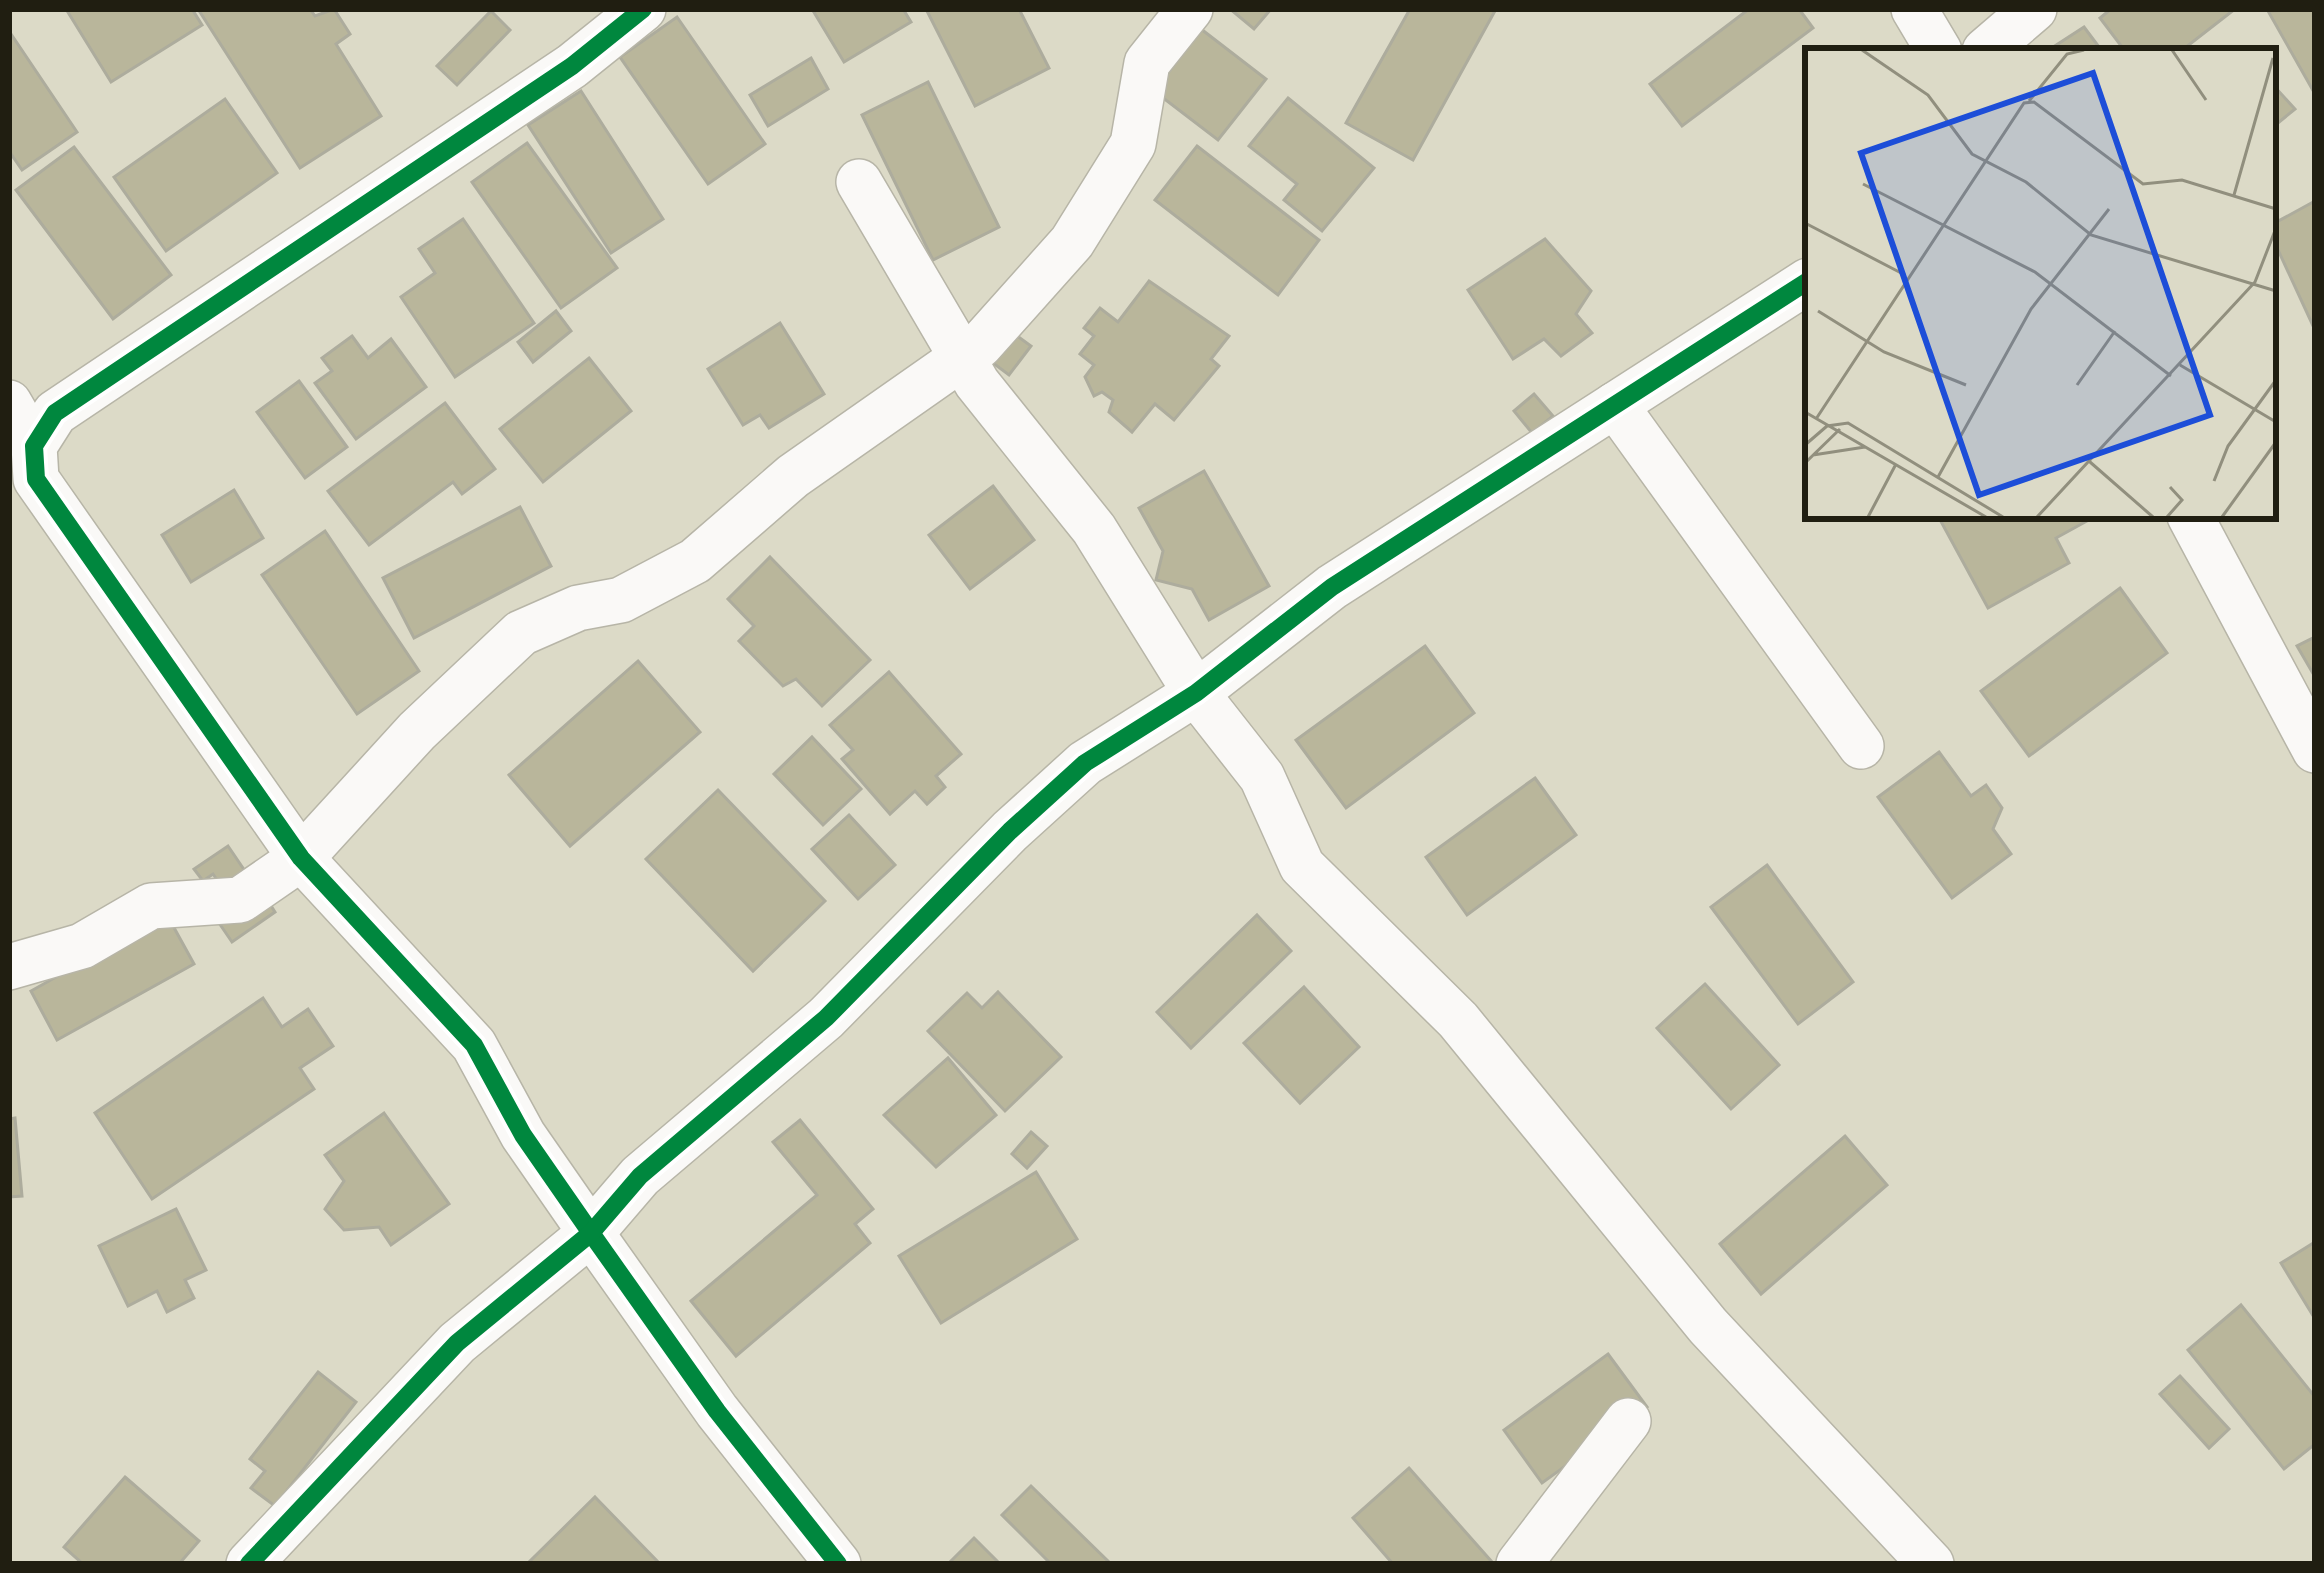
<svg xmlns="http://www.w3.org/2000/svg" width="2324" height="1573" font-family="'Asap Condensed',sans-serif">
	<rect width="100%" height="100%" fill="#dcdac7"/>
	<g fill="#b9b69b" stroke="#adac9d" stroke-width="3">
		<polygon points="66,9 192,9 202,25 111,82"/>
		<polygon points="198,9 310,9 315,16 334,9 350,34 336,44 381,116 300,168"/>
		<polygon points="812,9 903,9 911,22 844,62"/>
		<polygon points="926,9 1019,9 1049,68 975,106"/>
		<polygon points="1230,9 1271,9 1254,29"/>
		<polygon points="1410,9 1496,9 1413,160 1346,123"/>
		<polygon points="1749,9 1799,9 1813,28 1682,126 1650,84"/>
		<polygon points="2111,9 2235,9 2181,51 2125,51 2100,18"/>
		<polygon points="2315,9 2315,94 2268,11"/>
		<polygon points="491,11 510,30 457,85 437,66"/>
		<polygon points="677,17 765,144 708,184 620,57"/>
		<polygon points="2084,27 2102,51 2047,51"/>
		<polygon points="1201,29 1266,79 1218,140 1154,91"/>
		<polygon points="9,31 77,132 22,170 9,151"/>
		<polygon points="811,58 828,89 768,126 750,95"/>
		<polygon points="928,82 999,227 933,260 862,115"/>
		<polygon points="2273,85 2295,109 2273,127"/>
		<polygon points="581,91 663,219 611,253 528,125"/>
		<polygon points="1288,98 1374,168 1322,231 1284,200 1297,184 1249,146"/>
		<polygon points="225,99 277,173 166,251 114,177"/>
		<polygon points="527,143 617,268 561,308 472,182"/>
		<polygon points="1197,146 1319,240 1278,295 1155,200"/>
		<polygon points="74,147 171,275 113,319 16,190"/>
		<polygon points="2315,201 2315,328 2314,328 2273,239 2273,224"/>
		<polygon points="463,219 534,323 455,377 401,297 435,273 419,249"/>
		<polygon points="1545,239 1591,291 1576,314 1592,333 1561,356 1544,339 1513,359 1468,290"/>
		<polygon points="1149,281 1229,336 1211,359 1219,366 1174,420 1155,404 1132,432 1109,412 1113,400 1102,392 1094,396 1085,377 1094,365 1080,354 1094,336 1084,328 1100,308 1118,322"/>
		<polygon points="556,311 571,331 533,362 518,342"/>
		<polygon points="780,323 824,394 769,428 760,415 743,425 708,369"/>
		<polygon points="1006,328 1031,346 1009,375 985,357"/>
		<polygon points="352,336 368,358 391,339 426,387 356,439 315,383 332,371 322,358"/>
		<polygon points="589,358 631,411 543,482 500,429"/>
		<polygon points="299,381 347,447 305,478 257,412"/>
		<polygon points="1534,394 1553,416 1532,433 1514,411"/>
		<polygon points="445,403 495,469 462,494 453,482 369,545 328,491"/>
		<polygon points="1204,471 1269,586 1209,620 1192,589 1156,580 1163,551 1139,508"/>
		<polygon points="993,486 1034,540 970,589 929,535"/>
		<polygon points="234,490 263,538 191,582 162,535"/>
		<polygon points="520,507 551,566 414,638 383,578"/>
		<polygon points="1938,516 2096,516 2056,538 2069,563 1988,608"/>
		<polygon points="325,531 419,671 357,714 262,575"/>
		<polygon points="770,557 870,660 822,706 796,679 783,686 739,641 754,626 728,599"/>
		<polygon points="2120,588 2167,653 2029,756 1981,691"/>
		<polygon points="2315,637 2315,677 2297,646"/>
		<polygon points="1425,646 1474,713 1346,808 1296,740"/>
		<polygon points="638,661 700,732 570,846 509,775"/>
		<polygon points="889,672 961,754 936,776 945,787 927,804 915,791 890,814 842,759 853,750 830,725"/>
		<polygon points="812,737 861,789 823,825 774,774"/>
		<polygon points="1939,752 1971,796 1986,785 2002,808 1993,829 2011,854 1952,898 1878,797"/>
		<polygon points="1535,778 1576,835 1467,915 1426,857"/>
		<polygon points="718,790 825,901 753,971 646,859"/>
		<polygon points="849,815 895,865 858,899 812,849"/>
		<polygon points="228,846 245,871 222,887 213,874 203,881 194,869"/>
		<polygon points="1767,865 1853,982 1798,1024 1711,907"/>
		<polygon points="268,901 275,912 232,942 219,923"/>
		<polygon points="167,915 194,964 57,1040 31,991"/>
		<polygon points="1257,915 1291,951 1191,1048 1157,1012"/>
		<polygon points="1705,984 1779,1065 1731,1109 1657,1028"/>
		<polygon points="1304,987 1359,1047 1300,1103 1244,1043"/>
		<polygon points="998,992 1061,1057 1005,1111 928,1031 967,993 982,1008"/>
		<polygon points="263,998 282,1027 308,1009 333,1046 300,1068 314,1089 152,1199 95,1113"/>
		<polygon points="948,1058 996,1115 936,1167 884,1115"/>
		<polygon points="384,1113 449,1204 391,1245 379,1227 344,1230 325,1209 344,1181 325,1155"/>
		<polygon points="15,1118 22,1196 9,1197 9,1119"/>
		<polygon points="800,1120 873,1209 855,1224 870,1243 736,1356 691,1301 817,1195 773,1142"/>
		<polygon points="1031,1132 1047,1146 1027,1168 1012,1154"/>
		<polygon points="1845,1136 1887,1185 1761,1294 1720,1244"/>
		<polygon points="1036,1172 1077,1239 941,1323 899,1256"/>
		<polygon points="176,1209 206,1270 185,1280 194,1298 167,1312 157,1291 128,1306 99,1246"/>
		<polygon points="2315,1242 2315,1319 2281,1263"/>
		<polygon points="2241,1305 2315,1397 2315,1444 2284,1469 2188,1350"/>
		<polygon points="1608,1354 1647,1407 1542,1483 1504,1430"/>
		<polygon points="318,1372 356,1402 275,1506 251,1488 265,1471 250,1459"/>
		<polygon points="2180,1376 2229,1429 2209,1448 2160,1394"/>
		<polygon points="1409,1468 1492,1562 1489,1564 1393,1564 1353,1518"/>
		<polygon points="125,1477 199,1541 179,1564 83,1564 64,1547"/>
		<polygon points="1031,1486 1111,1564 1051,1564 1002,1515"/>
		<polygon points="595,1497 660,1564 527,1564"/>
		<polygon points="974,1538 1000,1564 948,1564"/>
	</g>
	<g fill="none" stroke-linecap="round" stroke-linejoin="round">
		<defs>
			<g id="minor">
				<polyline points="643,9 572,66 55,413 34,446 36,479 301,858 474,1045 523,1135 591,1233 717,1411 838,1564"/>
				<polyline points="1914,9 1939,51"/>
				<polyline points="1985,51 2034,9"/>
				<polyline points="859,182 977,383 1094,529 1196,693 1262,777 1302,866 1458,1020 1708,1326 1931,1564"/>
				<polyline points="9,403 34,446"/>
				<polyline points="1615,405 1861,746"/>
				<polyline points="2190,516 2315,750"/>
				<polyline points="9,967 82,946 151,906 240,900 301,858 417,731 521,633 578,608 621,600 695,561 793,476 980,345 1072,242 1133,144 1147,63 1190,9"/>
				<polyline points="249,1564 457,1343 591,1233 640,1176 826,1018 1010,831 1085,763 1196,693 1332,587 1808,281"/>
				<polyline points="1519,1564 1628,1421"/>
			</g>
		</defs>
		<use href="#minor" stroke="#b7b5a7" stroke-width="48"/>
		<use href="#minor" stroke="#faf9f7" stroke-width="45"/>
		<defs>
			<g id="cycleway">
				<polyline points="643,9 572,66 55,413 34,446 36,479 301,858 474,1045 523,1135 591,1233 717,1411 838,1564"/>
				<polyline points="249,1564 457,1343 591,1233 640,1176 826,1018 1010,831 1085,763 1196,693 1332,587 1808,281"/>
			</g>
		</defs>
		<use href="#cycleway" stroke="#fff" stroke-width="26"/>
		<use href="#cycleway" stroke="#00873e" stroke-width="18"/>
	</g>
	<g transform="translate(1805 48)">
		<rect width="471" height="471" fill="#dcdac7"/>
		<path fill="none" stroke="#918f7e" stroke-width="3" d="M57,2L123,47L167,106L221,134L286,187L471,243M367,2L401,52M224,53L262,6L279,2M58,136L230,224L366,328M429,147L468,10M0,175L100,227M13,263L79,304L161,337M375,317L471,374M272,337L310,283M0,364L181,469M11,371L219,55L229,54L338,136L377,132L471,161M0,397L22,378L43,375L198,469M8,407L60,399M285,414L348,469M0,415L35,381M133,429L226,261L304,161M409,433L423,398L471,332M63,469L91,416M232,469L450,234L471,180M362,469L377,452L365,439M417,469L471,394"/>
		<path fill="#1d4ed8" fill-opacity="0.15" stroke="#1d4ed8" stroke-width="6" d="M288,25L405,367L174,447L56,105Z"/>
		<rect width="471" height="471" fill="none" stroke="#201e11" stroke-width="6"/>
	</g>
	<rect width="2324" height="1573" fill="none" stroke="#201e11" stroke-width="24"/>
</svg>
